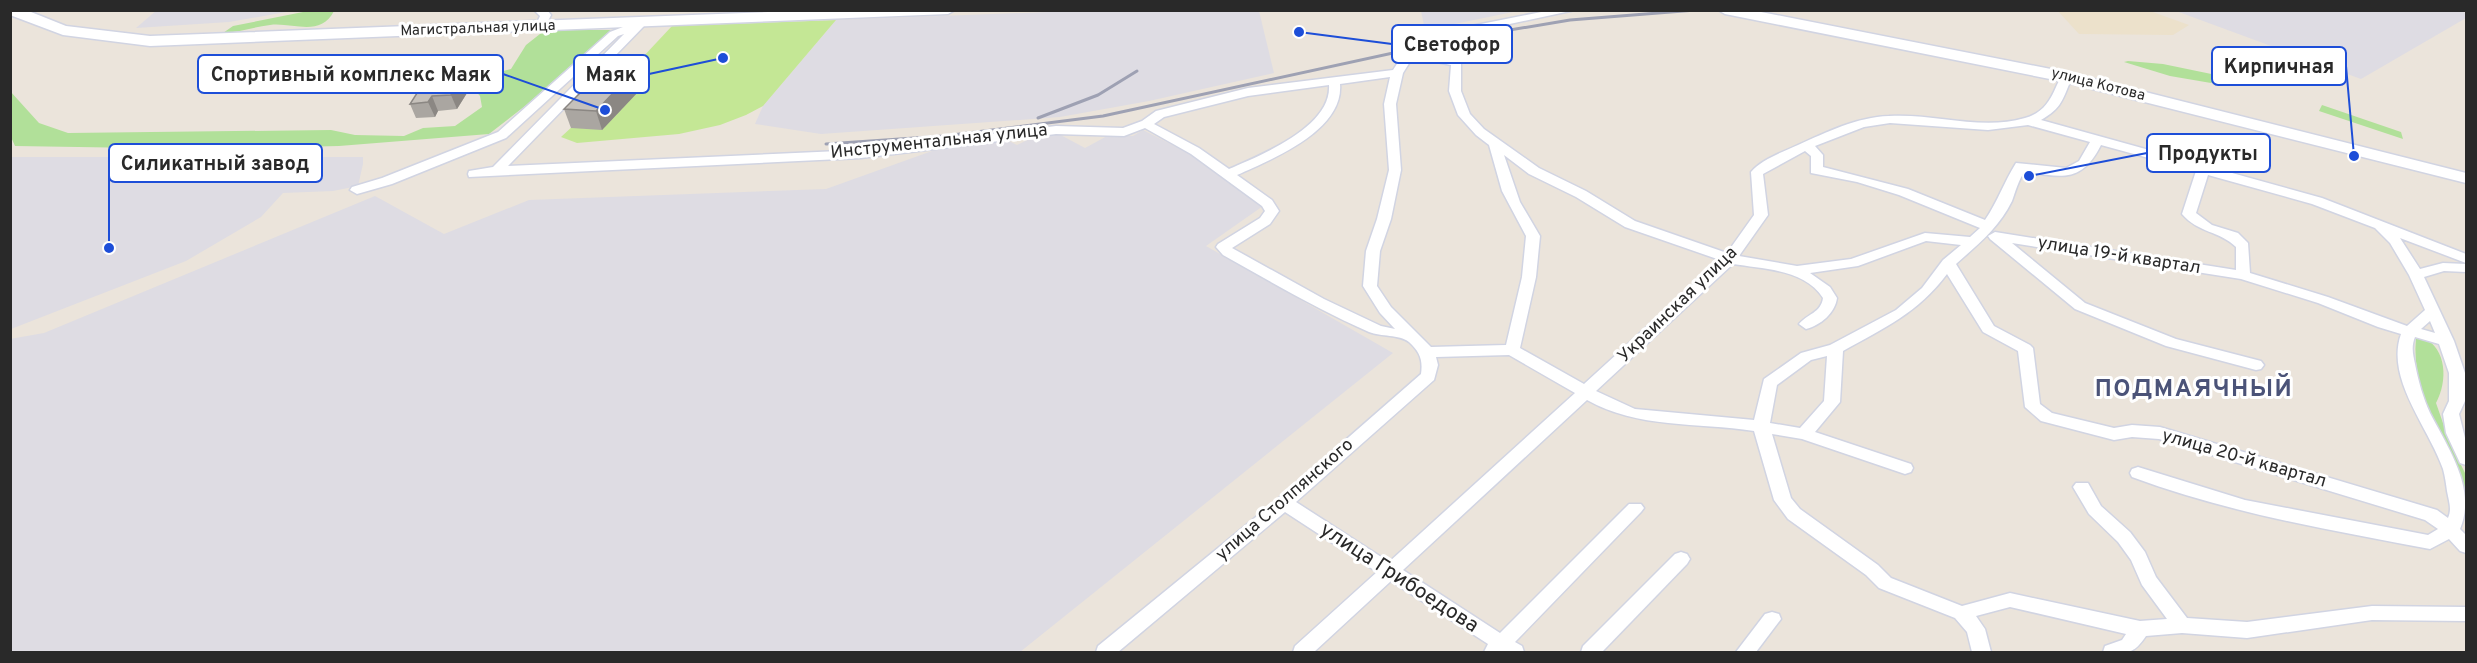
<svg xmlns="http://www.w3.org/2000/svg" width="2477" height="663" font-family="Overpass,sans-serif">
	<rect width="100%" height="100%" fill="#ebe4db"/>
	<g fill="#dedce3">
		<polygon points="157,10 292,10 292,11 229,22 136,28"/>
		<polygon points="1073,11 1259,11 1274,73 1149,101 1060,117 821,134 755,124 763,106 836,20"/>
		<polygon points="1421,11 1421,10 1518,11 1425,30"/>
		<polygon points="2460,11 2466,13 2466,18 2361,79 2176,11"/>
		<polygon points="1143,130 1211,165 1263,206 1206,246 1393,353 1020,652 11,652 10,339 44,333 375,196 444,234 529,200 826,189 946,146 1005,139 1017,145 1042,133 1055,132 1085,148 1109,135 1133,136"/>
		<polygon points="11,157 363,157 363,164 358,186 333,191 283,193 261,217 186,261 11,329"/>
	</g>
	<polygon fill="#ece1cb" points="2058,11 2150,11 2189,25 2173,35 2079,34"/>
	<g fill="#b1e099">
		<path d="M308,11H334C320,38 293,22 270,25C254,27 239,32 223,33L233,26Z"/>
		<polygon points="545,30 611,30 525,106 489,134 339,146 204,149 15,146 11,137 10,91 39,123 68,133 331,130 355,135 404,136 423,128 455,126 482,107 480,96 472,87 488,75 511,69 526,45"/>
		<polygon points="2128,61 2163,64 2221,76 2211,83 2170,76 2124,62"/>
		<polygon points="2322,105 2401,132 2403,139 2319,111"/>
		<path d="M2423,337C2447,349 2448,381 2436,403L2450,443L2466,475V498C2451,444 2410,396 2416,338Z"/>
	</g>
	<polygon fill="#c4e795" points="836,20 763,106 746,115 720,125 679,134 577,143 561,137 612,90 672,26"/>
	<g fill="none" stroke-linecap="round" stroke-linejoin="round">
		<defs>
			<g id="street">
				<polygon points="534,10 547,10 551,15 544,29 535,27 540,16"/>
				<path d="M1551,10H1575L1458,35L1425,44L1416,51L1461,61V91L1470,114L1484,129L1539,168L1586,191L1635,221L1727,253L1754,215L1751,172C1762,159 1783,152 1798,145C1827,132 1857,117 1889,116C1934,113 1981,131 2025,118C2057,109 2054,77 2066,74L2072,77C2063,99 2062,108 2041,120L2322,198L2466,254V263L2400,238L2420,269L2443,263L2466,264V272L2444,271L2424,277L2454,341L2465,373V401L2459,414L2466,442V465L2460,463L2446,433L2443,414L2449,401V373L2439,344L2415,337C2411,347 2413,354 2415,364C2418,380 2423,398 2430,413C2448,448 2477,489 2460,529L2466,535V553L2460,551L2449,539L2430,549C2329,530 2229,513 2132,477L2130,473L2132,469L2138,467L2245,500L2428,535L2438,529L2425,520L2159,439L2132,437L2114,440L2041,421L2025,407L2018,351L1983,332L1947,274C1918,313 1884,328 1843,351L1840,402L1815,432L1911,464L1913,468L1911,472L1905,474L1802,439L1772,434L1791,498L1800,509L1878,565L1891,578L1962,606L2010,593L2140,621L2167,619L2142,585L2131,560L2118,542L2089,514L2073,487L2076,483H2088L2101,506L2130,532L2145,552L2156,577L2187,618L2247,622L2372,606L2466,607V621L2372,620L2247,638L2182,633L2146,636C2132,657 2126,652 2103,652L2105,646L2122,640L2126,634L2010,607L1976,616L1985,629L1991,652H1972L1967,632L1955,618L1879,588L1866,575L1788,519L1774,500L1754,431C1697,422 1638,429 1587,400L1403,570L1500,633L1629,504H1641L1644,508L1641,512L1515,642L1522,646L1524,652H1484L1488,644L1391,581L1314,652H1293L1295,646L1377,572L1285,512L1118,652H1096L1098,646L1278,499L1421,374C1423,360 1420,352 1409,342C1399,334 1381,337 1369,332C1319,310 1271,282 1223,255L1216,247L1218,244L1260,218L1265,211L1262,206L1191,154L1145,128L1124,136L1056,134L861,158L469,177L468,174L469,171L493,167L624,34L618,36L506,138L392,184L357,194L350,190L352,187L382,178L498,132L610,32L641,20L646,23L645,25L508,166L861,150L1056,126L1123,128L1142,121L1156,111L1248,88L1393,70L1408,47L1417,40L1456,29ZM1413,57L1451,65L1449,91L1458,115L1476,135L1489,145L1502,191L1526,236L1522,277L1506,345L1431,347L1391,307L1377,286L1380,251L1391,219L1401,170L1396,104L1403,73ZM1390,77L1384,104L1389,170L1377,219L1366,251L1363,286L1380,313L1395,329L1381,326L1324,299L1232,248L1270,224L1279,211L1272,200L1237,175C1273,159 1344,130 1340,84ZM1329,85C1332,127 1261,155 1229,169L1199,148L1154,124L1164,117L1248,96ZM1890,123L1988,130L2028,125L2090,142L2079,161L2066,168L2016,163C2004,182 1998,201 1985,220L1908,189L1823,167V155L1815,146L1864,127ZM2101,145L2196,171L2182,214C2198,233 2220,231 2236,247V270L1995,232L1988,236L1990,239L2075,309L2166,346L2256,370L2261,369L2264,365L2261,361L2176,339L2085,303L2012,243L2241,279L2318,303L2378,327L2401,334C2385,379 2429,428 2443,469C2445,476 2446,484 2447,491C2449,502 2452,509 2448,518L2437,510L2160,427L2132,425L2114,428L2052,413L2040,404L2033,348L2030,345L1994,326L1956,264C1977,245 1999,228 2012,201C2016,190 2018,181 2025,171C2061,178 2082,183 2101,145ZM1805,151L1811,156V173L1857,182L1899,195L1980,228L1970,237L1925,233L1851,259L1797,266L1739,256L1768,215L1763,174ZM1504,155L1529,174L1576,197L1625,227L1720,260L1584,384L1520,348L1536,277L1540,236L1520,202ZM2208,175L2312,204L2375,228L2390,243L2409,275L2425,310L2407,326L2328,297L2250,273L2248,243L2238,233L2212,225L2196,213ZM1926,241L1961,245L1943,260L1922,288L1896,310L1830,345L1801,353L1764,379L1754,420L1635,409L1596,391L1733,264C1763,269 1805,269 1823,298C1821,313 1807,314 1799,324L1806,329C1821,325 1835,313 1837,298L1830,287L1810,273L1858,266ZM2430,321L2435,333L2421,329ZM1509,355L1575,393L1389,562L1296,502L1434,380L1438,365L1436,357ZM1827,356L1824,401L1800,428L1770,423L1777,385L1811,360Z"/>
				<polygon points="1681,552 1687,554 1690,559 1687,564 1602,652 1581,652 1583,646 1675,554"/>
				<polygon points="1772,612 1779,614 1781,619 1756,652 1736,652 1765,614"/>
			</g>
			<g id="secondary">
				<polygon points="10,10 26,10 66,26 150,36 819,10 955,10 948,14 150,46 63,35 10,15"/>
				<polygon points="1718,10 1751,10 2066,72 2466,173 2466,183 2065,82 1725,14"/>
			</g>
		</defs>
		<use href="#street" stroke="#d1d4e2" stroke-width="3"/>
		<use href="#secondary" stroke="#d1d4e2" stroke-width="3"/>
		<use href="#street" fill="#fff" fill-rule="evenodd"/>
		<use href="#secondary" fill="#fff" fill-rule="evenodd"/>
		<g stroke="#9ea1b3" stroke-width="3">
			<polyline points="1038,118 1098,95 1137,71"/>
			<polyline points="826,144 944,136 1103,116 1462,38 1570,20 1696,10"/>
		</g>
	</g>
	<g fill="#aaa6a1">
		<polygon points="2229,60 2256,64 2246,76 2224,69"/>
		<polygon points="632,73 638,92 602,130 571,128 564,109"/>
		<polygon points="449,75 451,79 467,93 457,109 438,111 435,117 416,118 410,104"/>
	</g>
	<g fill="#8b8783">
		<polygon points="2261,55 2256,64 2246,76 2251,66"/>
		<polygon points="632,73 638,92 602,130 596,111"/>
		<polygon points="461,79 467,93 457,109 451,95"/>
		<polygon points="432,96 438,111 435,117 428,102"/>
	</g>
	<g fill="#c6c1bb" stroke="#8b8783" stroke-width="1.5">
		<polygon points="602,71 632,73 596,111 564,109"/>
		<polygon points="449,75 446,80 461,79 451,95 432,96 428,102 410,104 428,76"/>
	</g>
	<g text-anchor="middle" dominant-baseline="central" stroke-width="6" stroke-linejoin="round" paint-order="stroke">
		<g font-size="15" fill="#292929" stroke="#fff">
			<text transform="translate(478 29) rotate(-2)">Магистральная улица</text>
			<text transform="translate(2098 85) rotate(14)">улица Котова</text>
		</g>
		<g font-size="18" fill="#292929" stroke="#fff">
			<text transform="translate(939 142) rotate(-6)">Инструментальная улица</text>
			<text transform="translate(2119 256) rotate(9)">улица 19-й квартал</text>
			<text transform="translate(1678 305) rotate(-44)">Украинская улица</text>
			<text transform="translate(2244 459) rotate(16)">улица 20-й квартал</text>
			<text transform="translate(1285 500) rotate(-41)">улица Столпянского</text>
		</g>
		<g font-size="21" fill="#292929" stroke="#fff">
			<text transform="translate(1399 578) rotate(33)">улица Грибоедова</text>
		</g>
		<g font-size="24" font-weight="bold" letter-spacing="1.5" fill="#4b5378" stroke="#fff">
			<text x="2194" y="390">ПОДМАЯЧНЫЙ</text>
		</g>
	</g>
	<path fill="none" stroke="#1d4ed8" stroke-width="2" d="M1299 32L1392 44M2354 156L2346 66M723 58L649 74M605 110L503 74M2029 176L2147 153M109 248L109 163"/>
	<g fill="#1d4ed8" stroke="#fff" stroke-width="2">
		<circle cx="1299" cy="32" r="6"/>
		<circle cx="2354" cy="156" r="6"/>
		<circle cx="723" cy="58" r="6"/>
		<circle cx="605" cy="110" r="6"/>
		<circle cx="2029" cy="176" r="6"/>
		<circle cx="109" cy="248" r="6"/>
	</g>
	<g fill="#fff" stroke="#1d4ed8" stroke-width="2">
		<rect x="1392" y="25" width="120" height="38" rx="6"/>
		<rect x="2212" y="47" width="134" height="38" rx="6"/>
		<rect x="574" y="55" width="75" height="38" rx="6"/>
		<rect x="198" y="55" width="305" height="38" rx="6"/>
		<rect x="2147" y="134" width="123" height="38" rx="6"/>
		<rect x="109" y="144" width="213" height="38" rx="6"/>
	</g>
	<g font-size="20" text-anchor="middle" font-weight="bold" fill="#292929">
		<text x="1452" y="51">Светофор</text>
		<text x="2279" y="73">Кирпичная</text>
		<text x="611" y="81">Маяк</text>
		<text x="351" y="81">Спортивный комплекс Маяк</text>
		<text x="2208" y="160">Продукты</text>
		<text x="215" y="170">Силикатный завод</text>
	</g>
	<rect width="2477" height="663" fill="none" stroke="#292929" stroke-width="24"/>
</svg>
